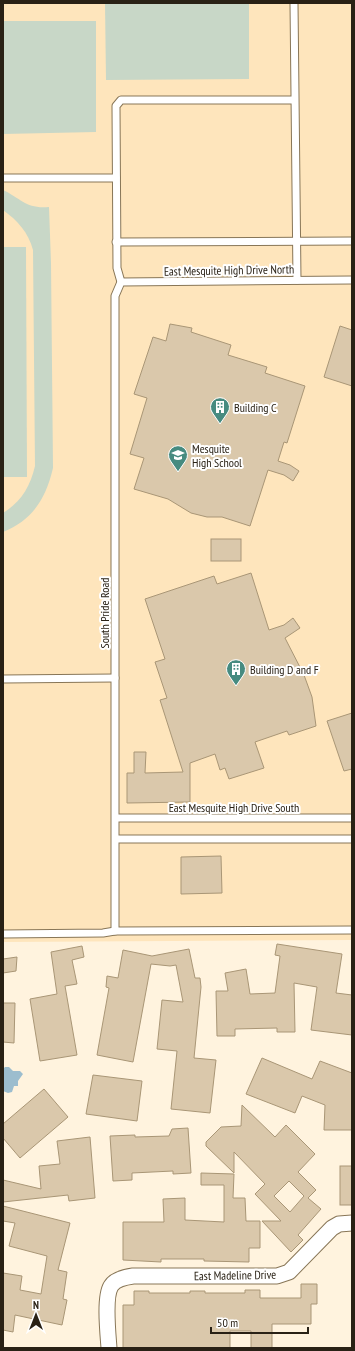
<svg xmlns="http://www.w3.org/2000/svg" width="355" height="1351" font-family="'PT Sans Narrow',sans-serif">
	<rect width="100%" height="100%" fill="#fff3de"/>
	<polygon fill="#fee5bc" points="3,3 352,3 352,940 3,942"/>
	<g fill="#c8d7c7">
		<polygon points="105,3 249,3 249,79 106,80"/>
		<polygon points="3,21 96,21 96,132 3,134"/>
		<path d="M3,190C22,199 26,209 49,207L51,263L53,468C46,498 33,520 3,532V513C21,502 30,487 35,466L33,250C28,232 18,221 3,210Z"/>
		<polygon points="3,247 26,247 27,477 3,477"/>
	</g>
	<polygon fill="#9cbdce" points="5,1067 9,1067 13,1071 20,1071 23,1074 18,1081 18,1086 14,1086 12,1092 8,1093 3,1091 3,1069"/>
	<g fill="#dac8ab" stroke="#a99676" fill-rule="evenodd">
		<polygon points="170,324 192,328 191,332 231,345 228,355 267,367 265,373 305,386 287,443 284,442 278,461 290,465 299,471 293,481 284,475 268,470 250,526 222,517 207,517 191,513 168,499 134,489 144,458 130,454 147,398 134,394 153,337 166,341"/>
		<polygon points="340,326 352,330 352,386 324,377"/>
		<rect x="211" y="539" width="30" height="22"/>
		<polygon points="251,573 269,630 284,625 293,618 300,628 285,638 304,675 312,697 316,726 289,735 287,731 255,742 264,768 229,779 225,768 220,770 215,754 190,763 190,802 127,803 127,773 134,773 134,752 146,752 145,773 183,772 160,700 167,698 155,662 165,659 145,599 214,576 217,584"/>
		<polygon points="352,713 352,769 344,771 327,721"/>
		<polygon points="221,856 222,893 181,894 181,857"/>
		<polygon points="277,944 342,954 336,993 352,995 352,1035 311,1030 317,987 294,983 295,1032 277,1032 277,1028 235,1029 235,1036 217,1036 216,991 228,991 225,973 246,969 250,994 275,993 280,956 275,955"/>
		<polygon points="82,946 84,957 72,960 77,984 65,986 77,1055 40,1061 30,999 57,994 51,952"/>
		<polygon points="189,949 195,978 200,978 201,987 194,1058 216,1060 210,1113 171,1109 177,1051 157,1049 162,1000 183,1002 176,965 170,966 151,964 133,1062 97,1055 109,988 106,987 107,976 118,978 123,950 152,956"/>
		<polygon points="17,957 16,971 3,973 3,959"/>
		<polygon points="3,1003 15,1003 14,1043 3,1042"/>
		<polygon points="262,1058 312,1079 320,1061 352,1073 352,1130 324,1130 325,1105 302,1096 295,1113 246,1094"/>
		<polygon points="93,1075 142,1081 137,1121 86,1114"/>
		<polygon points="44,1089 68,1117 20,1158 3,1138 3,1124"/>
		<path d="M242,1105L275,1137L286,1125L315,1154L298,1172L316,1190L308,1198L321,1209L298,1235L303,1240L291,1252L262,1221H281L255,1194L265,1184L234,1152V1173L206,1146V1142L221,1127L241,1126ZM289,1181L304,1196L290,1212L274,1196Z"/>
		<polygon points="188,1128 191,1173 173,1174 173,1171 132,1173 132,1180 113,1181 110,1136 135,1135 135,1137 169,1136 172,1129"/>
		<polygon points="90,1137 95,1198 69,1201 68,1195 3,1202 3,1180 41,1189 39,1166 60,1164 57,1141"/>
		<rect x="340" y="1166" width="12" height="39"/>
		<polygon points="201,1173 234,1174 233,1198 245,1198 246,1221 260,1221 260,1248 249,1248 249,1262 204,1261 204,1259 161,1259 161,1262 123,1260 123,1222 164,1222 163,1199 185,1198 185,1220 224,1222 224,1185 201,1185"/>
		<polygon points="3,1206 70,1223 58,1270 67,1272 63,1299 67,1300 62,1325 15,1315 13,1332 3,1330 3,1273 22,1276 20,1290 41,1294 47,1256 9,1246 15,1223 3,1221"/>
		<polygon points="301,1284 317,1284 317,1304 311,1304 311,1324 272,1324 272,1348 251,1348 251,1331 230,1331 230,1348 123,1348 123,1305 134,1305 134,1291 149,1291 149,1293 190,1293 190,1291 205,1291 205,1293 245,1293 245,1290 260,1290 260,1298 301,1298"/>
	</g>
	<g fill="none" stroke-linecap="round" stroke-linejoin="round">
		<defs>
			<g id="service">
				<polyline points="294,3 297,280"/>
				<polyline points="3,178 116,178"/>
				<polyline points="116,242 352,241"/>
				<polyline points="121,282 117,268 116,106 121,100 294,100"/>
				<polyline points="3,679 115,678"/>
				<polyline points="116,818 352,818"/>
				<polyline points="116,839 352,839"/>
				<polyline points="115,931 115,296 121,282 352,280"/>
				<polyline points="3,934 103,933 115,931 352,930"/>
			</g>
			<path id="minor" d="M109,1348C108,1334 104,1297 111,1286C115,1279 126,1277 133,1276H277L289,1272L332,1228L339,1224L352,1223"/>
		</defs>
		<use href="#service" stroke="#887657" stroke-width="9"/>
		<use href="#minor" stroke="#887657" stroke-width="17"/>
		<use href="#service" stroke="#fff" stroke-width="7"/>
		<use href="#minor" stroke="#fff" stroke-width="15"/>
	</g>
	<defs>
		<symbol id="building-pin" viewBox="-11 -11 22 30"><path d="M0 17L-7.5 6A9.5 9.5 0 1 1 7.5 6Z" fill="#468b80" stroke="#fff"/><path d="M-4-6H4V6H1V3H-1V6H-4ZM-2.5-4.3h1.7v1.8h-1.7ZM.8-4.3h1.7v1.8H.8ZM-2.5-1h1.7V.8h-1.7ZM.8-1h1.7V.8H.8Z" fill="#fff"/></symbol>
		<symbol id="school-pin" viewBox="-11 -11 22 30"><path d="M0 17L-7.5 6A9.5 9.5 0 1 1 7.5 6Z" fill="#468b80" stroke="#fff"/><path d="M0-5L7-2L0 1L-7-2ZM-4 1L0 2.5L4 1V4Q0 6-4 4Z" fill="#fff"/></symbol>
	</defs>
	<g fill-rule="evenodd">
		<use href="#building-pin" x="209" y="396" width="22" height="30"/>
		<use href="#school-pin" x="167" y="444" width="22" height="30"/>
		<use href="#building-pin" x="225" y="658" width="22" height="30"/>
	</g>
	<g text-anchor="middle" dominant-baseline="central" stroke-width="4" stroke-linejoin="round" paint-order="stroke">
		<g font-size="12" fill="#292115" stroke="#fff">
			<text transform="translate(229 270) rotate(-1)">East Mesquite High Drive North</text>
			<text transform="translate(104 613) rotate(-90)">South Pride Road</text>
			<text x="234" y="807">East Mesquite High Drive South</text>
			<text transform="translate(235 1275) rotate(-1)">East Madeline Drive</text>
		</g>
		<g font-size="12" fill="#292115" stroke="#fff" text-anchor="start">
			<text x="234" y="407">Building C</text>
			<text x="192" y="448">Mesquite<tspan x="192" dy="14">High School</tspan></text>
			<text x="250" y="669">Building D and F</text>
		</g>
	</g>
	<rect width="355" height="1351" fill="none" stroke="#292115" stroke-width="8"/>
	<g transform="translate(36 1315)" stroke="#ffffff" stroke-width="3" paint-order="stroke">
	<path d="M0-3L7 15L0 10L-7 15Z" fill="#292115"/>
	<text y="-6" font-size="11" font-weight="bold" text-anchor="middle" fill="#292115">N</text>
	</g>
	<path d="M211 1327v6h97v-6" fill="none" stroke="#292115" stroke-width="2"/>
	<text x="217" y="1327" font-size="12" fill="#292115" stroke="#ffffff" stroke-width="3" paint-order="stroke">50 m</text>
</svg>
